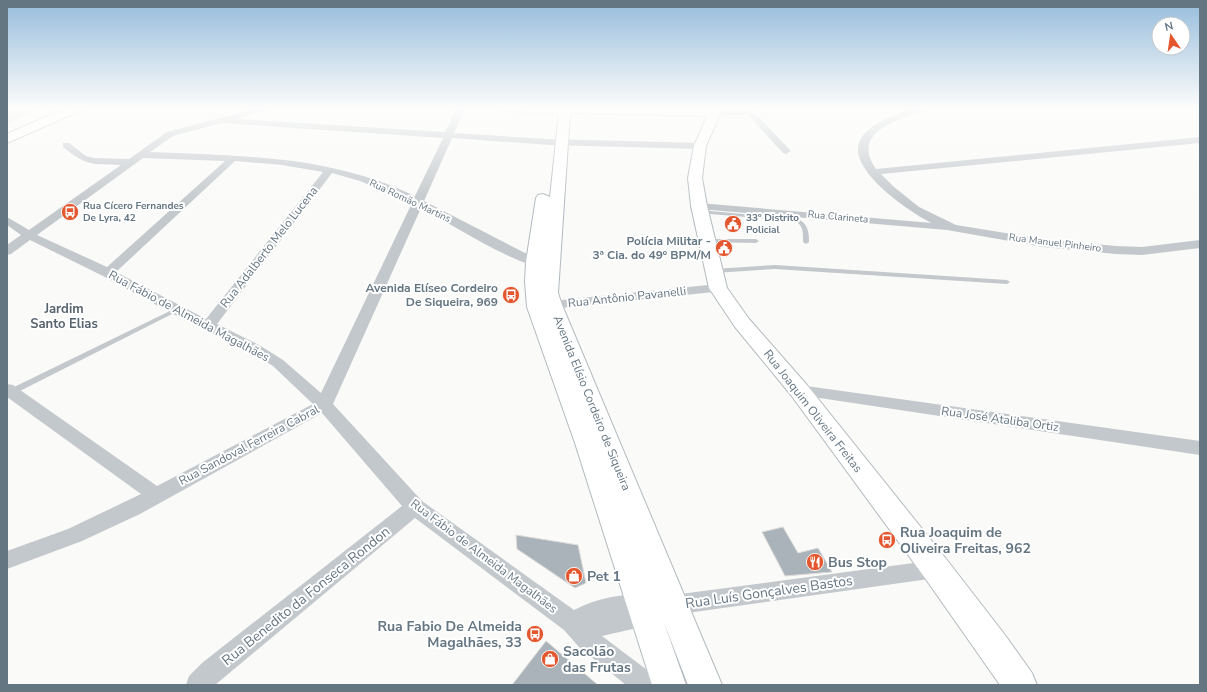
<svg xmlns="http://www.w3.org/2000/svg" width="1207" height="692" font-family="'Nunito Sans',sans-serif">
	<rect width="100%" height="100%" fill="#fafaf8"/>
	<polygon fill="#dadfd7" points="7,108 40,108 7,124"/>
	<g fill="#aab3b9" stroke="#dcdcda">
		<polygon points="783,527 798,553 818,548 832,572 785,576 762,532"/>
		<polygon points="516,535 578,545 586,583 575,588 517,549"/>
		<polygon points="546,641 598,685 512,685"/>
	</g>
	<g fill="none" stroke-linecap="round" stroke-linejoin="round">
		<defs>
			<polygon id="secondary" points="498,108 711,109 724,108 720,114 706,146 702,178 707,206 727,288 749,319 807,385 947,560 1005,635 1032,673 1037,685 1000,685 925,578 791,395 735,327 709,288 691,206 688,178 694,146 707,116 570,113 558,293 562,305 722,685 688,685 663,620 686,685 652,685 575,443 527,307 525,282 526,262 536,198 538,195 543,194 550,197 559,113 504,111"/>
			<polygon id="primary" points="66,108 82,108 80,111 7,143 7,134"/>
		</defs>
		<use href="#secondary" stroke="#b3babf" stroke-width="2"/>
		<use href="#primary" stroke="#b5babe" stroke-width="2"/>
		<g fill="#c3c8cc" fill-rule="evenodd">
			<polygon points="195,108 202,108 195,110 193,109"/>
			<path d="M700,210L798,219C808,224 809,232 809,242L806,244L803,242C803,233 804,226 795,221L698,213V211Z"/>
			<polygon points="707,239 756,239 759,241 756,243 705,242 704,241"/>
			<polygon points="775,265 1007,280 1010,282 1007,284 775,269 714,273 711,271 714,269"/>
			<polygon points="176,308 178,309 179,310 178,311 14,394 8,394 7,392 8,390"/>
		</g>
		<g fill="#c3c8cc" fill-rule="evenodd">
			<path d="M259,108H272L237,119L445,132L457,108H465L454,133L550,139L700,143L705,146L700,149L550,145L452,138L424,201L523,252L537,258L549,259L551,262C548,267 537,267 531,265C495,253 455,226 421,208L333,404L422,501L574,610C605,594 639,592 673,595L936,560L944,562L947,569L944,576L936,578L673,615H662L659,623L602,636L655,676L658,685H626L579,647L564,630L415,518L215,685H186L189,676L202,663L402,506L322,413L140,514L82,541L7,569V551L68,529L141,494L7,397V384L13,385L157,486L313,404L273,366L249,351L171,313L103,276L30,240L11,254L7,255V245L21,235L7,225V217L29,230L121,165C91,164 87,166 63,147V143H69L86,156L94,158L129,159L167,132ZM221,123L443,138L415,196C329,155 243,156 150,152L173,136ZM143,158L225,161L107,267L37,235ZM235,161L282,165L323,172L206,319L116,272ZM332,173L360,181L412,203L321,393L283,360L259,345L217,324Z"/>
			<path d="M915,108H929C925,112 917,113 912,115C885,124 854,137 876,169L1200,137V143L881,174L894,187L919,207L956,225L1043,239L1116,246L1142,247L1200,240V248L1142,255L1116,254L1043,247L947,230L699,209L694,206L699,203L932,223C911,213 849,171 859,143C866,123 897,114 915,108Z"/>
			<polygon points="711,111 753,111 791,151 786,154 783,153 748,115 711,115"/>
			<polygon points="718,284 723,285 725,288 723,291 542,310 537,309 535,306 537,303 542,302"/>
			<polygon points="799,385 1200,441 1200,455 793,394 791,390 793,386"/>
		</g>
		<use href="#secondary" fill="#fff" fill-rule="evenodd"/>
		<use href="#primary" fill="#fff" fill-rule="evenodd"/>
	</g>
	<linearGradient id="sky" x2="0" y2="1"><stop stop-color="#96bcdc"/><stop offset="0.53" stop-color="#fdfdfc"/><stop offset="1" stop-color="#fdfdfc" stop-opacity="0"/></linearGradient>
	<rect width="1207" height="205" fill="url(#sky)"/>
	<defs>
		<symbol id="bus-disc" viewBox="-11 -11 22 22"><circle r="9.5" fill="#e4572e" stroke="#fff"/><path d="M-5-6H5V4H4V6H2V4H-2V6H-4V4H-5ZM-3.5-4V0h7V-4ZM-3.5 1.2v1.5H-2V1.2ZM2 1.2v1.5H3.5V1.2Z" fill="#fff"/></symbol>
		<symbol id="civic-disc" viewBox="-11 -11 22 22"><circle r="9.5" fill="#e4572e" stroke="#fff"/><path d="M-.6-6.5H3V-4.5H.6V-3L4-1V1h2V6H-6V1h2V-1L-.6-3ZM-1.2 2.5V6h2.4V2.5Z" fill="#fff"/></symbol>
		<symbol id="restaurant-disc" viewBox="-11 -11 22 22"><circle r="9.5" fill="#e4572e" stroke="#fff"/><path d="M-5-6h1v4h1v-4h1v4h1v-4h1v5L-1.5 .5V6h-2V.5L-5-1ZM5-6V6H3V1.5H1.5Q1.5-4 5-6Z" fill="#fff"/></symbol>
		<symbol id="shop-disc" viewBox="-11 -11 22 22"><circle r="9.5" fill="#e4572e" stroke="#fff"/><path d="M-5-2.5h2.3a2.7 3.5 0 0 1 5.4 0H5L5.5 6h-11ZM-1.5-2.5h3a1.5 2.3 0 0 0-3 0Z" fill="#fff"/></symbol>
	</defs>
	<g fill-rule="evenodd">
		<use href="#bus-disc" x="60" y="202" width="20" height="20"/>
		<use href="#civic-disc" x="723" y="214" width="20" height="20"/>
		<use href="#civic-disc" x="714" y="238" width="20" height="20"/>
		<use href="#bus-disc" x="501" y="285" width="20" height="20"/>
		<use href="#bus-disc" x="877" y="530" width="20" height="20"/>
		<use href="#restaurant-disc" x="805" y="552" width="20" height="20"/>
		<use href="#shop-disc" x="564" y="566" width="20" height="20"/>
		<use href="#bus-disc" x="525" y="624" width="20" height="20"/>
		<use href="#shop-disc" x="540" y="649" width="20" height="20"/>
	</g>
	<g text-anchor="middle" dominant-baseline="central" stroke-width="4" stroke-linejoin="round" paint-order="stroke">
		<g font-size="10" fill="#657683" stroke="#fff">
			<text transform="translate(410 201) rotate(25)">Rua Romão Martins</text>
			<text transform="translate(838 217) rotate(5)">Rua Clarineta</text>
			<text transform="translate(1055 243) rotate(7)">Rua Manuel Pinheiro</text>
		</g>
		<g font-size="10" font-weight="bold" fill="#657683" stroke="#fff" text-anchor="start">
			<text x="83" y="206">Rua Cícero Fernandes<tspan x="83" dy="12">De Lyra, 42</tspan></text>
			<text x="746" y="218">33º Distrito<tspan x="746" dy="12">Policial</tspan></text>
		</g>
		<g font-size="12" font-weight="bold" fill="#657683" stroke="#fff" text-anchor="end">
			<text x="711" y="241">Polícia Militar -<tspan x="711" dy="14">3ª Cia. do 49º BPM/M</tspan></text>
			<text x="498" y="288">Avenida Elíseo Cordeiro<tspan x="498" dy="14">De Siqueira, 969</tspan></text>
		</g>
		<g font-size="12" fill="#657683" stroke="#fff">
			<text transform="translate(269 247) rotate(-52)">Rua Adalberto Melo Lucena</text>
			<text transform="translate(627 297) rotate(-6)">Rua Antônio Pavanelli</text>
			<text transform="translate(189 316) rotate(28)">Rua Fábio de Almeida Magalhães</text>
			<text transform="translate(592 403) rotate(68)">Avenida Elísio Cordeiro de Siqueira</text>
			<text transform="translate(813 411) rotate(52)">Rua Joaquim Oliveira Freitas</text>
			<text transform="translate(1000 419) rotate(8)">Rua José Ataliba Ortiz</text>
			<text transform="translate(249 445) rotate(-28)">Rua Sandoval Ferreira Cabral</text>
			<text transform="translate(484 556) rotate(37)">Rua Fábio de Almeida Magalhães</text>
		</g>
		<g font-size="13" font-weight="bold" fill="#57646e" stroke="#fff">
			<text x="64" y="309">Jardim<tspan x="64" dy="15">Santo Elias</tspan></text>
		</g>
		<g font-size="14" font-weight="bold" fill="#657683" stroke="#fff" text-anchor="start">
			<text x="900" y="532">Rua Joaquim de<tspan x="900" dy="16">Oliveira Freitas, 962</tspan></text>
			<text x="828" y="562">Bus Stop</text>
			<text x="587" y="576">Pet 1</text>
			<text x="522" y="626" text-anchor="end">Rua Fabio De Almeida<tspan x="522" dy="16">Magalhães, 33</tspan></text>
			<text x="563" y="651">Sacolão<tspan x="563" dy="16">das Frutas</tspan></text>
		</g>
		<g font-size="14" fill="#657683" stroke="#fff">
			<text transform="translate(769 592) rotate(-8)">Rua Luís Gonçalves Bastos</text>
			<text transform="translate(306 596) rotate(-39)">Rua Benedito da Fonseca Rondon</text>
		</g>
	</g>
	<rect width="1207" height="692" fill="none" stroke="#657683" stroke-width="16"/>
	<g transform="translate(1171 36) rotate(347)"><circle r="19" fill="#ffffff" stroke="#c1c8cd"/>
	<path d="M0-3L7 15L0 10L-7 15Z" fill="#e4572e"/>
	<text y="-6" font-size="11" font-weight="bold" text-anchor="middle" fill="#657683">N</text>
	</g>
</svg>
